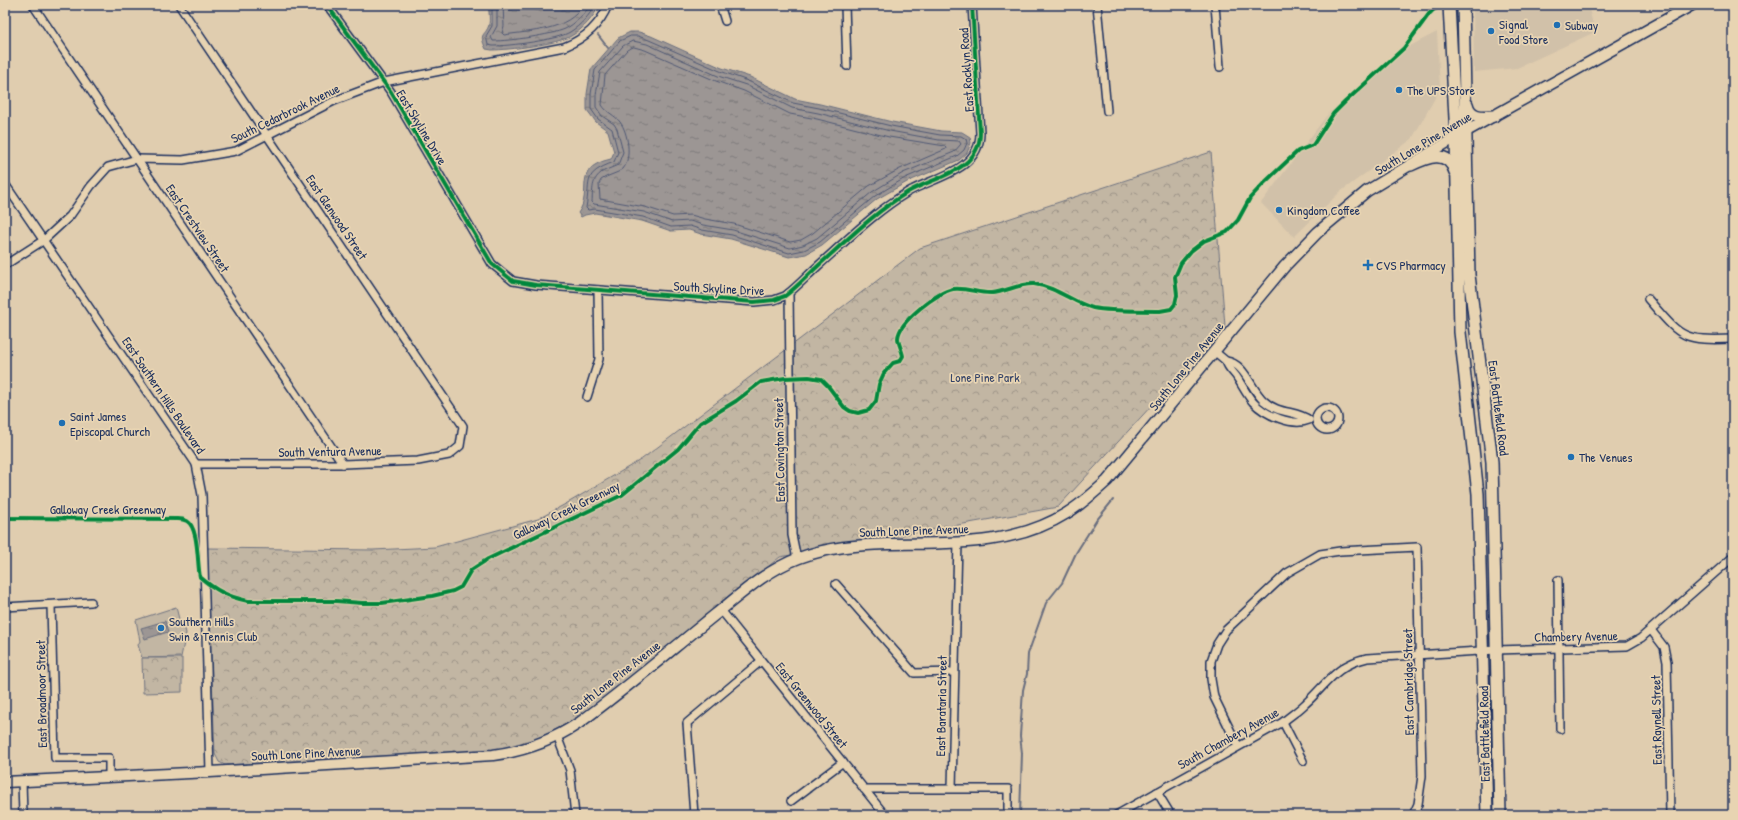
<svg xmlns="http://www.w3.org/2000/svg" width="1738" height="820" font-family="'Patrick Hand',sans-serif">
	<defs>
		<pattern id="forest-crowns" width="20" height="18" patternUnits="userSpaceOnUse"><rect width="20" height="18" fill="#c2b6a3"/><path d="M2 6a3 3 0 1 1 6 0M12 15a3 3 0 1 1 6 0" fill="none" stroke="#9d9488"/></pattern>
		<pattern id="water-ripples" width="26" height="14" patternUnits="userSpaceOnUse"><rect width="26" height="14" fill="#9c9694"/><path d="M2 4q2-2 4 0t4 0M15 11q2-2 4 0t4 0" fill="none" stroke="#7e7b7c"/></pattern>
	</defs>
	<rect width="100%" height="100%" fill="#e0cdaf"/>
	<filter id="ink" filterUnits="userSpaceOnUse"><feTurbulence type="fractalNoise" baseFrequency=".025" numOctaves="2"/><feDisplacementMap in="SourceGraphic" scale="8" xChannelSelector="R" yChannelSelector="G"/><feConvolveMatrix kernelMatrix="1 2 1 2 8 2 1 2 1" color-interpolation-filters="sRGB"/></filter>
	<g filter="url(#ink)">
		<g fill="#d1c1a9">
			<polygon points="1473,5 1588,5 1595,32 1517,68 1474,72"/>
			<polygon points="1437,32 1440,89 1412,139 1340,192 1294,237 1261,203 1328,114 1410,46"/>
		</g>
		<polygon fill="#c2b6a3" stroke="#6e7280" points="176,607 180,623 183,622 186,633 181,657 142,658 138,645 140,641 136,620"/>
		<g fill="url(#forest-crowns)" stroke="#6e7280">
			<path d="M1211,152L1225,326L1058,507L780,557L590,710C563,727 539,739 509,749L225,765L219,762L215,754L207,548L373,550L435,547L538,519L571,501L642,459L920,248Z"/>
			<polygon points="142,658 182,658 182,692 143,693"/>
		</g>
		<g fill="url(#water-ripples)" stroke="#686d7e">
			<path d="M488,5H600C593,17 584,29 571,36C558,44 508,50 492,50L486,49C478,32 485,37 489,25C490,20 489,10 488,5Z"/>
			<path d="M630,32H639L651,36L722,68L750,77L795,99L820,104L892,122L941,131L962,132L970,137L971,143L967,153L959,160L907,182L877,199L822,245L806,254L789,257L731,239L701,234L689,230L671,231L642,221L595,213L585,215L581,217L578,213C594,192 570,168 611,159L614,152L608,131L596,122L587,110V94L591,69L618,38Z"/>
			<polygon points="165,621 168,632 145,639 141,628"/>
		</g>
		<g fill="none" stroke-linecap="round" stroke-linejoin="round">
			<g stroke="#4f5874" stroke-width="1">
				<path d="M492,5V26L486,36L488,45L493,46C509,46 557,40 570,32C581,25 589,16 595,5"/>
				<path d="M497,5V26L491,37L493,41C510,41 551,35 565,29C575,24 585,14 590,5"/>
				<path d="M503,5L504,26L502,33L504,35C529,31 569,31 583,5"/>
				<path d="M631,36H638L649,40L720,71L748,81L793,103L819,108L891,126L940,135L961,136L966,139L967,143L964,150L957,156L905,178L875,196L820,242L804,250L789,253L732,235L702,230L690,226L671,227L643,217L595,209L588,210L586,208C591,179 582,174 614,162L618,152L612,129L598,119L591,109V94L595,70L620,41Z"/>
				<path d="M633,41L647,44L718,76L746,85L792,108L818,113L890,131L939,140L959,141L961,144L954,152L903,173L872,192L817,238L803,245L790,248L733,230L703,225L690,221L672,222L644,212L594,204L592,202C593,188 591,177 606,170C610,168 614,167 618,165L623,152L617,129L614,124L602,116L596,107V95L600,72L623,46Z"/>
				<path d="M634,47L645,50L716,81L744,91L790,114L817,119L889,137L945,146L946,149L900,169L869,186L813,233L801,240L790,242L734,224L705,219L691,215L673,216L645,207L600,199L599,184L601,180C607,175 617,174 623,169C632,158 628,132 620,122C615,115 607,113 602,105L605,75L627,50Z"/>
			</g>
			<g stroke="#686d7e" stroke-width="2">
				<polyline points="598,35 608,48"/>
				<polyline points="1020,815 1022,753 1020,736 1023,690 1027,674 1028,654 1046,603 1062,583 1076,553 1096,521 1113,500"/>
			</g>
			<defs>
				<g id="street">
					<polyline points="33,5 343,464"/>
					<polyline points="179,5 463,426 460,446 449,455 418,461 343,464 196,464"/>
					<path d="M327,5L391,92L492,264L513,281L536,285L754,302L774,300L785,296C797,287 808,275 819,265C847,240 875,212 908,192C934,177 980,171 980,133L972,5"/>
					<polyline points="720,5 725,21"/>
					<polyline points="845,5 847,66"/>
					<polyline points="1097,5 1107,111"/>
					<polyline points="1215,5 1220,67"/>
					<polyline points="5,184 196,464 202,495 210,772"/>
					<path d="M5,265L44,240L70,216L91,186L108,167L137,159L183,160L236,151L334,101L384,82L564,47C584,39 600,25 608,5"/>
					<polyline points="789,293 792,535 797,559"/>
					<path d="M1648,299C1681,337 1681,341 1733,339"/>
					<polyline points="1214,351 1226,361"/>
					<path d="M1226,361C1245,363 1251,390 1264,401C1279,415 1297,410 1309,420C1293,427 1265,415 1253,402C1247,395 1243,387 1238,379C1234,372 1228,369 1226,361Z"/>
					<polyline points="587,397 599,359 598,290"/>
					<circle cx="1327" cy="419" r="11"/>
					<polyline points="1558,580 1560,729"/>
					<polyline points="836,584 914,673 954,672"/>
					<polyline points="51,605 55,758 109,758 109,778"/>
					<polyline points="5,607 91,602"/>
					<polyline points="721,610 885,815"/>
					<polyline points="1651,630 1664,647 1667,662 1670,815"/>
					<polyline points="1283,722 1303,761"/>
					<polyline points="557,736 570,770 575,815"/>
					<polyline points="1238,746 1214,697 1211,679 1211,661 1217,644 1226,630 1287,573 1320,554 1340,551 1417,547 1422,776 1418,804 1413,815"/>
					<polyline points="22,781 23,815"/>
					<polyline points="952,788 958,542"/>
					<polyline points="864,789 1008,789 1008,815"/>
					<polyline points="1157,792 1171,815"/>
					<polyline points="791,801 843,762"/>
					<polyline points="694,815 687,723 761,661"/>
					<path d="M1116,815L1283,722C1290,716 1298,711 1305,704C1327,684 1336,665 1367,658L1496,650L1627,646L1641,638L1733,557"/>
				</g>
				<path id="secondary" d="M5,782L210,772L493,755C524,751 552,741 579,723C626,689 671,650 716,614C742,593 767,570 799,558C828,547 857,545 888,544C949,543 1013,547 1067,513C1082,504 1095,492 1107,481L1285,266L1318,232L1367,191L1456,137L1692,5"/>
				<g id="primary">
					<polyline points="1449,5 1456,137 1460,332 1478,494 1487,815"/>
					<polyline points="1463,5 1469,275 1492,462 1500,815"/>
					<path d="M1467,104C1470,118 1482,117 1494,116"/>
					<path d="M1411,165C1426,158 1448,148 1455,172"/>
				</g>
			</defs>
			<use href="#street" stroke="#1b2f5e" stroke-width="10"/>
			<use href="#secondary" stroke="#1b2f5e" stroke-width="13"/>
			<use href="#primary" stroke="#1b2f5e" stroke-width="14"/>
			<use href="#street" stroke="#e8d4b2" stroke-width="7"/>
			<use href="#secondary" stroke="#e8d4b2" stroke-width="10"/>
			<use href="#primary" stroke="#e8d4b2" stroke-width="11"/>
			<defs>
				<g id="cycleway">
					<path d="M327,5L391,92L492,264L513,281L536,285L754,302L774,300L785,296C797,287 808,275 819,265C847,240 875,212 908,192C934,177 980,171 980,133L972,5"/>
					<path d="M5,518L178,519C180,519 185,520 187,521C199,528 197,564 200,577C215,590 228,597 248,601H336L362,603H382L432,596L453,591L461,587L471,570L488,559L622,495L678,449L700,423L736,401L761,382L785,378L809,377L821,379L828,386L844,407L850,411L858,413L869,410L876,401L879,384L884,373L893,363L900,361L903,356C902,350 898,343 898,338C899,321 938,292 953,289C966,287 979,294 992,293C1006,292 1020,283 1034,284C1057,287 1073,303 1093,308C1115,312 1138,310 1160,311L1171,309L1175,304L1177,295L1175,277L1181,263L1191,251L1204,241L1227,232L1238,220L1250,198L1263,184L1298,151L1313,145L1333,114L1345,102L1404,48L1429,14L1433,10L1444,5"/>
				</g>
			</defs>
			<use href="#cycleway" stroke="#e8d4b2" stroke-width="6"/>
			<use href="#cycleway" stroke="#00873e" stroke-width="4"/>
		</g>
	</g>
	<g fill="#1f6fb2" stroke="#e8d4b2" stroke-width="1.5">
		<circle cx="1557" cy="25" r="4"/>
		<circle cx="1491" cy="31" r="4"/>
		<circle cx="1399" cy="90" r="4"/>
		<circle cx="1279" cy="210" r="4"/>
		<path d="M1366 259h4v4h4v4h-4v4h-4v-4h-4v-4h4z"/>
		<circle cx="62" cy="423" r="4"/>
		<circle cx="1571" cy="457" r="4"/>
		<circle cx="161" cy="628" r="4"/>
	</g>
	<g text-anchor="middle" dominant-baseline="central" stroke-width="3.5" stroke-linejoin="round" paint-order="stroke">
		<g font-size="13" fill="#1b2f5e" stroke="#e8d4b2" text-anchor="start">
			<text x="1499" y="24">Signal<tspan x="1499" dy="15">Food Store</tspan></text>
			<text x="1565" y="25">Subway</text>
			<text x="1407" y="90">The UPS Store</text>
			<text x="1287" y="210">Kingdom Coffee</text>
			<text x="1376" y="265">CVS Pharmacy</text>
			<text x="70" y="416">Saint James<tspan x="70" dy="15">Episcopal Church</tspan></text>
			<text x="1579" y="457">The Venues</text>
			<text x="169" y="621">Southern Hills<tspan x="169" dy="15">Swin &amp; Tennis Club</tspan></text>
		</g>
		<g font-size="13" fill="#1b2f5e" stroke="#e8d4b2">
			<text transform="translate(966 70) rotate(-94)">East Rocklyn Road</text>
			<text transform="translate(285 113) rotate(-26)">South Cedarbrook Avenue</text>
			<text transform="translate(422 127) rotate(59)">East Skyline Drive</text>
			<text transform="translate(1423 143) rotate(-31)">South Lone Pine Avenue</text>
			<text transform="translate(337 217) rotate(56)">East Glenwood Street</text>
			<text transform="translate(198 228) rotate(56)">East Crestview Street</text>
			<text transform="translate(719 288) rotate(3)">South Skyline Drive</text>
			<text transform="translate(1186 366) rotate(-51)">South Lone Pine Avenue</text>
			<text transform="translate(164 395) rotate(56)">East Southern Hills Boulevard</text>
			<text transform="translate(1499 408) rotate(83)">East Battlefield Road</text>
			<text transform="translate(779 450) rotate(-91)">East Covington Street</text>
			<text transform="translate(330 451) rotate(-1)">South Ventura Avenue</text>
			<text x="108" y="509">Galloway Creek Greenway</text>
			<text transform="translate(566 510) rotate(-26)">Galloway Creek Greenway</text>
			<text transform="translate(914 530) rotate(-2)">South Lone Pine Avenue</text>
			<text transform="translate(1576 636) rotate(-1)">Chambery Avenue</text>
			<text transform="translate(615 677) rotate(-38)">South Lone Pine Avenue</text>
			<text transform="translate(1408 682) rotate(-91)">East Cambridge Street</text>
			<text transform="translate(41 694) rotate(-91)">East Broadmoor Street</text>
			<text transform="translate(812 705) rotate(51)">East Greenwood Street</text>
			<text transform="translate(941 706) rotate(-89)">East Barataria Street</text>
			<text transform="translate(1656 720) rotate(-91)">East Raynell Street</text>
			<text transform="translate(1484 734) rotate(-91)">East Battlefield Road</text>
			<text transform="translate(1228 738) rotate(-29)">South Chambery Avenue</text>
			<text transform="translate(306 753) rotate(-3)">South Lone Pine Avenue</text>
		</g>
		<g font-size="13" fill="#344368" stroke="#e8d4b2">
			<text x="985" y="377">Lone Pine Park</text>
		</g>
	</g>
	<rect width="1738" height="820" fill="none" stroke="#e8d4b2" stroke-width="20"/>
	<rect x="10" y="10" width="1718" height="800" fill="none" stroke="#1b2f5e" stroke-width="1.5" filter="url(#ink)"/>
</svg>
